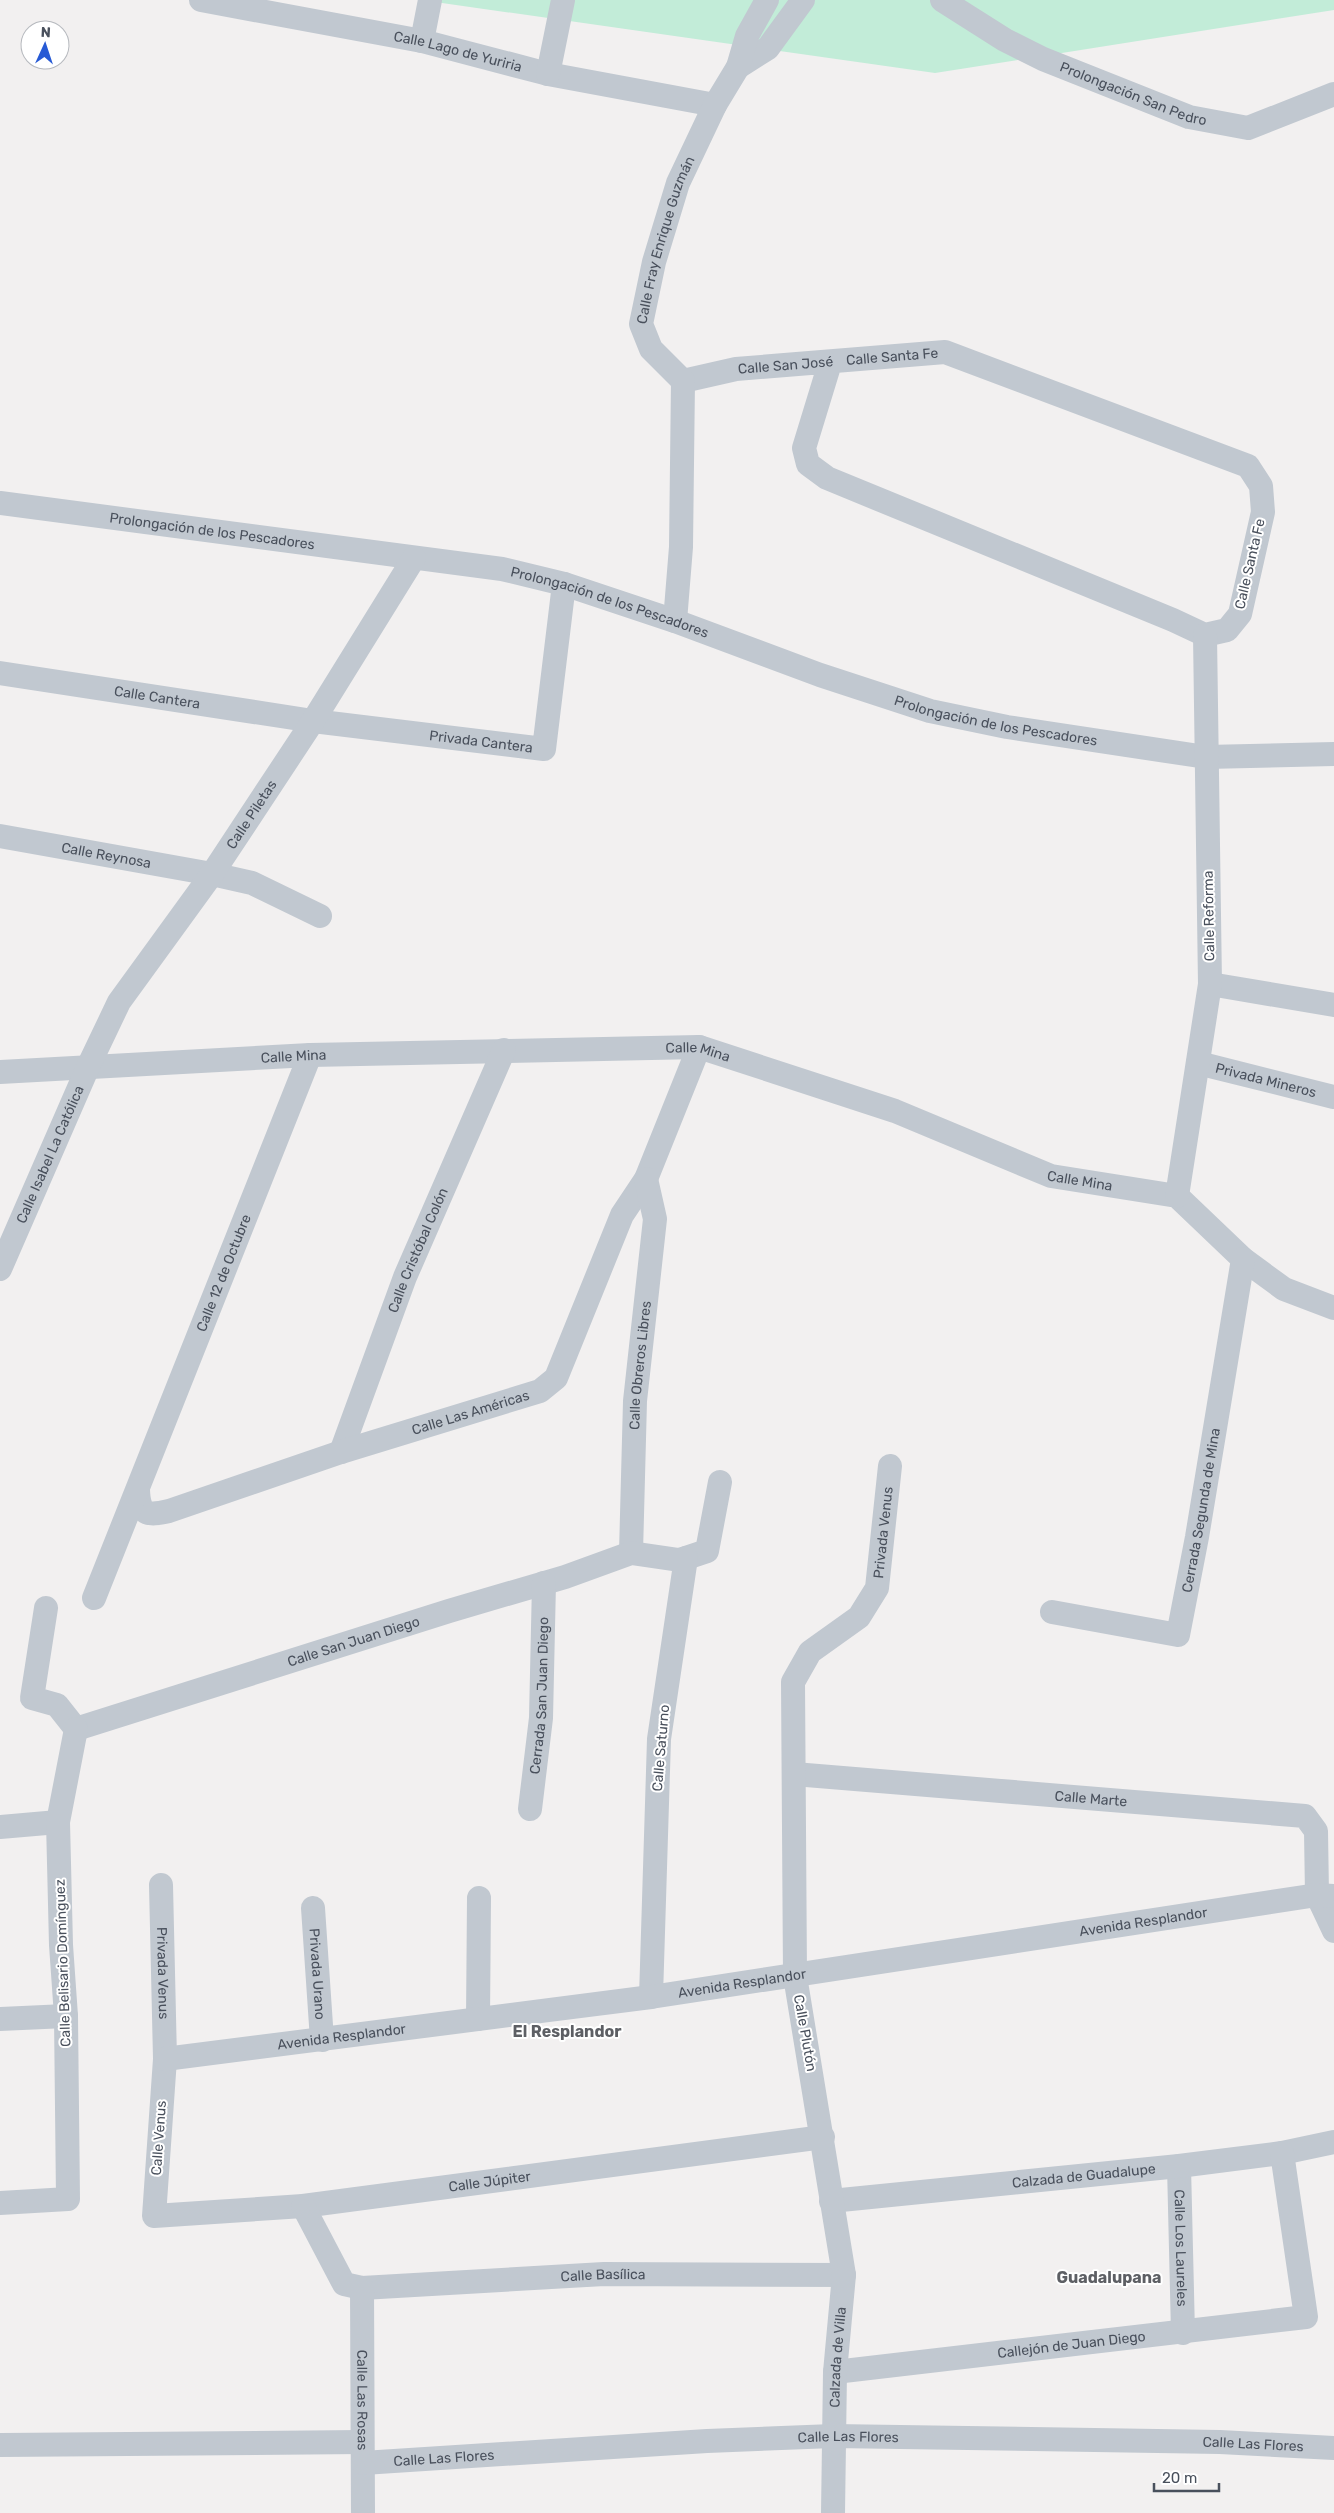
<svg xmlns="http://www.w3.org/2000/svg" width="1334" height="2513" font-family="Rubik,sans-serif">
	<rect width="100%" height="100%" fill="#f2f0f0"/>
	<polygon fill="#c2ecd8" points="421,0 1334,0 1334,10 935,73"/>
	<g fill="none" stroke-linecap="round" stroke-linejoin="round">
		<g stroke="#c1c8d0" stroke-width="24">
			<path id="s1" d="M201,0L422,41L548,74L715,105"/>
			<path id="s2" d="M942,0L1005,40L1043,59L1189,117L1248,128L1334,94"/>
			<polyline points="422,41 430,0"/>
			<polyline points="738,67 768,48 803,0"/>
			<polyline points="548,74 563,0"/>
			<path id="s3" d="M683,381L736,369L945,352L1248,466L1261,486L1263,512L1240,614L1227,630L1205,635L1173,620L827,478L808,464L804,448L830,363"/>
			<path id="s4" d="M0,503L502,569L564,584L675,621L820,675L930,711L1007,727L1206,757L1334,754"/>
			<path id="s5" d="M675,621L681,547L683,381L651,349L641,324L654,262L678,183L715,105L738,67L747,36L767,0"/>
			<path id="s6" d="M0,673L313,721L544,749L564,584"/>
			<path id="s7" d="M0,836L212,874L252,883L320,916"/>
			<polyline points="1210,984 1334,1005"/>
			<path id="s8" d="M1198,1063L1334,1097"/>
			<path id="s9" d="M0,1072L310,1055L699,1047L895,1111L1051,1176L1177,1196L1243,1259L1284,1289L1334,1308"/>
			<polyline points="1177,1196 1210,984 1205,635"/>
			<path id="s10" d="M0,1269L88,1067L119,1002L212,874L313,721L414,558"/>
			<path id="s11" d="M341,1452L405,1277L504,1050"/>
			<path id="s12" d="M138,1490C139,1515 147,1516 169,1511L341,1452L540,1391L556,1378L622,1215L646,1179L699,1047"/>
			<path id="s13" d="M631,1553L635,1401L655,1219L646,1179"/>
			<polyline points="686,1558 707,1551 720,1482"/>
			<path id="s14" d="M94,1598L310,1055"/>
			<polyline points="46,1608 32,1698 57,1705 76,1729"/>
			<path id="s15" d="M1052,1612L1178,1635L1197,1537L1243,1259"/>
			<path id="s16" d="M76,1729L449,1611L565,1577L631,1553L679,1560L686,1558L659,1739L651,1997"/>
			<path id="s17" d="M794,1774L1305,1816L1316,1831L1317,1895L1334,1931"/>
			<path id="s18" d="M530,1809L541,1718L544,1583"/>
			<polyline points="0,1827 58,1822"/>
			<path id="s19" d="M161,1885L165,2059L154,2216L303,2206L823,2137"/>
			<path id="s20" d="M313,1908L322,2040"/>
			<polyline points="0,2019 66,2016"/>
			<polyline points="478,2019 479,1898"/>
			<path id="s21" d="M165,2059L651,1997L1317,1895L1334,1896"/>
			<path id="s22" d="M1179,2166L1183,2333"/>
			<path id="s23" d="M831,2201L1179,2166L1282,2153L1334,2142"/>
			<polyline points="0,2203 68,2199 66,2016 61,1945 58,1822 76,1729"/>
			<path id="s24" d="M303,2206L344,2284L362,2288L604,2274L844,2275"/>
			<path id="s25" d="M362,2288L363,2513"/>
			<path id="s26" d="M835,2372L1306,2317L1282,2153"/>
			<polyline points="0,2445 362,2442"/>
			<path id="s27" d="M363,2463L707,2441L833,2436L1220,2442L1334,2448"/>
			<path id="s28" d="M833,2513L835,2372L844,2275L795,1976L793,1682L810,1652L859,1617L877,1588L890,1466"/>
		</g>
	</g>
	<g text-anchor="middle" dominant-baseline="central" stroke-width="4" stroke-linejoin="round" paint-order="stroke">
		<g font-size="14" fill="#49505c" stroke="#fff">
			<text stroke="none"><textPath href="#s1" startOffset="262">Calle Lago de Yuriria</textPath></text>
			<text stroke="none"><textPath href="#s2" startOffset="214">Prolongación San Pedro</textPath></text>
			<text stroke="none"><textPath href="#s5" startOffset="400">Calle Fray Enrique Guzmán</textPath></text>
			<text stroke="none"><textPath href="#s3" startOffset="211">Calle Santa Fe</textPath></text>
			<text stroke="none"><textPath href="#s3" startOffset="104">Calle San José</textPath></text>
			<text stroke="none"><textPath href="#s4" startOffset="214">Prolongación de los Pescadores</textPath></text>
			<text transform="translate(1250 564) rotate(-77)">Calle Santa Fe</text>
			<text stroke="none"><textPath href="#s4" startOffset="619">Prolongación de los Pescadores</textPath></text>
			<text stroke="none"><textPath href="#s6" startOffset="159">Calle Cantera</textPath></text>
			<text stroke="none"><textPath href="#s4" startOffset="1024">Prolongación de los Pescadores</textPath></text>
			<text stroke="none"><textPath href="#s6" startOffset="486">Privada Cantera</textPath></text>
			<text stroke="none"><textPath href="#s10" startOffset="522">Calle Piletas</textPath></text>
			<text stroke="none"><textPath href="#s7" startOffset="108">Calle Reynosa</textPath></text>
			<text transform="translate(1209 916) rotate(-91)">Calle Reforma</text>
			<text stroke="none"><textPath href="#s9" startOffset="699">Calle Mina</textPath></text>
			<text stroke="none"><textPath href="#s9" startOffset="294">Calle Mina</textPath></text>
			<text stroke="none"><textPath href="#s8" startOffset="70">Privada Mineros</textPath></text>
			<text stroke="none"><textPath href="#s10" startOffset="125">Calle Isabel La Católica</textPath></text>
			<text stroke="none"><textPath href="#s9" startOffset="1104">Calle Mina</textPath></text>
			<text stroke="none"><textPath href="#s11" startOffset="216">Calle Cristóbal Colón</textPath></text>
			<text stroke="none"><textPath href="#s14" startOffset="350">Calle 12 de Octubre</textPath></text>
			<text stroke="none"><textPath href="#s13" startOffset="188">Calle Obreros Libres</textPath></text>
			<text stroke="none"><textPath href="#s12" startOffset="365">Calle Las Américas</textPath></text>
			<text stroke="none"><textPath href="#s15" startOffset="255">Cerrada Segunda de Mina</textPath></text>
			<text stroke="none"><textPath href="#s28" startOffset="1020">Privada Venus</textPath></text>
			<text stroke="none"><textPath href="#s16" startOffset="291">Calle San Juan Diego</textPath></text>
			<text stroke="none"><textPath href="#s18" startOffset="114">Cerrada San Juan Diego</textPath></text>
			<text transform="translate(661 1748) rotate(-85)">Calle Saturno</text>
			<text stroke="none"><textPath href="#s17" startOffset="298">Calle Marte</textPath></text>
			<text stroke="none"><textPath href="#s21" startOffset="988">Avenida Resplandor</textPath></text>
			<text transform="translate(63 1963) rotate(-92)">Calle Belisario Domínguez</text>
			<text stroke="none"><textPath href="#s19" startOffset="88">Privada Venus</textPath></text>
			<text stroke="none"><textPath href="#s20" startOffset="66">Privada Urano</textPath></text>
			<text stroke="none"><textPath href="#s21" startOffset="582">Avenida Resplandor</textPath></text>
			<text transform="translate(805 2033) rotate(80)">Calle Plutón</text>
			<text stroke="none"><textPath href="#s21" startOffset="178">Avenida Resplandor</textPath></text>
			<text transform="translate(159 2138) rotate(-86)">Calle Venus</text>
			<text stroke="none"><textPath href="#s23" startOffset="254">Calzada de Guadalupe</textPath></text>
			<text stroke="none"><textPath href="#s19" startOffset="669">Calle Júpiter</textPath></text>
			<text stroke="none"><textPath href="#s22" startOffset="82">Calle Los Laureles</textPath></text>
			<text stroke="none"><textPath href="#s24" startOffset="348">Calle Basílica</textPath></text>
			<text stroke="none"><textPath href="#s26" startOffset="238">Callejón de Juan Diego</textPath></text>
			<text stroke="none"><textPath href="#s28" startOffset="156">Calzada de Villa</textPath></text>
			<text stroke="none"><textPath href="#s25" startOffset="112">Calle Las Rosas</textPath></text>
			<text stroke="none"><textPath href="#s27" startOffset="486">Calle Las Flores</textPath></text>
			<text stroke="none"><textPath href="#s27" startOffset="891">Calle Las Flores</textPath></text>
			<text stroke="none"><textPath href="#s27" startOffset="81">Calle Las Flores</textPath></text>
		</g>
		<g font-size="16" font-weight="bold" fill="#5d5f64" stroke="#fff">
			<text x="567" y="2031">El Resplandor</text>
			<text x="1109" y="2277">Guadalupana</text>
		</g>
	</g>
	<g transform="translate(45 45) rotate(3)"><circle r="24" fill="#ffffff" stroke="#b6b9be"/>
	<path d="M0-4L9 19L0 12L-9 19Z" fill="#275ad5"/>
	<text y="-8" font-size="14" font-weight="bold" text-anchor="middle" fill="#49505c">N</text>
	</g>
	<path d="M1154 2483v8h65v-8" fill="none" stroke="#49505c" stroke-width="2.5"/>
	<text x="1162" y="2483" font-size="15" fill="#49505c" stroke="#ffffff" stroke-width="4" paint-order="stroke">20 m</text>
</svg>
